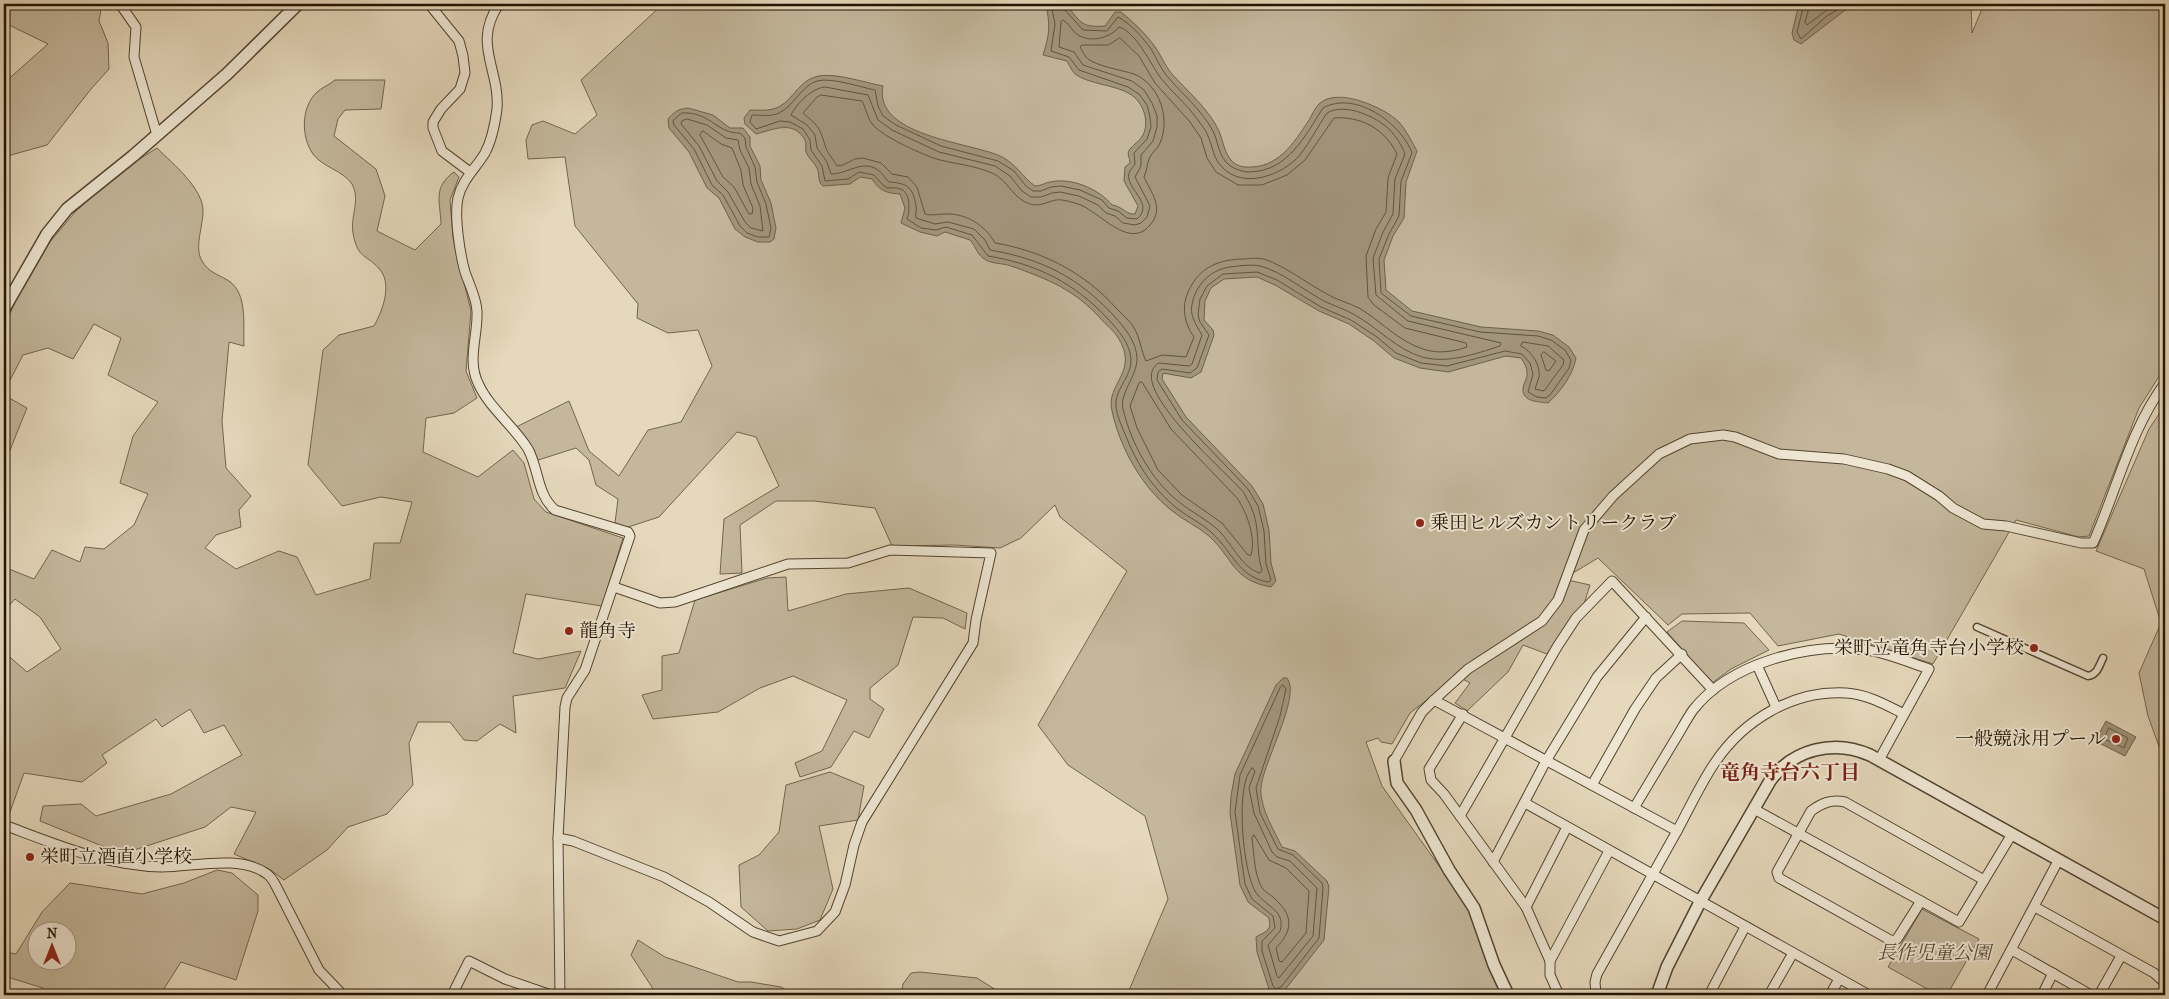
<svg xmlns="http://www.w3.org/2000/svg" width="2169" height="999" font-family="'IM FELL French Canon','Noto Serif JP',serif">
	<rect width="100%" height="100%" fill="#e5d8bb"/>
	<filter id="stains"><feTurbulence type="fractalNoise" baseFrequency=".004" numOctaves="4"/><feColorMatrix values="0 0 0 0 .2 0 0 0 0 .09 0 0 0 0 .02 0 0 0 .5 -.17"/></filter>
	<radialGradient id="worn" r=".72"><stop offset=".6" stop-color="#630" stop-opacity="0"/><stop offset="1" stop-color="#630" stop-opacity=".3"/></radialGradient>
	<g fill="#c4b79c" stroke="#72654f" fill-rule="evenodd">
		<polygon points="5,4 102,4 99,21 108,43 109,69 91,89 47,145 11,155 4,163 4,83 48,44 9,25"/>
		<polygon points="663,4 1971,4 1972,33 1984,4 2165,4 2165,367 2139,408 2089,536 2079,537 2016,520 1933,664 1839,634 1778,646 1750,613 1682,614 1668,625 1598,558 1563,579 1590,585 1584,604 1547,654 1523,645 1508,672 1467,711 1455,703 1470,683 1457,676 1410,713 1392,744 1381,742 1378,738 1366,742 1382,786 1444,873 1470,913 1501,995 1127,995 1168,899 1145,816 1068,765 1038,725 1127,571 1060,517 1055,505 1021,538 1000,548 955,545 892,546 875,508 814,501 776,501 740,525 742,573 720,574 724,519 779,486 756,437 737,432 659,517 622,529 615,523 618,499 596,485 589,460 576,448 535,461 516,427 569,401 589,451 619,476 648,430 681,422 712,366 698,330 668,333 637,318 638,304 575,226 565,157 528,159 526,140 532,125 543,121 575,134 597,115 581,80"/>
		<path d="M335,80H385L381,109L345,110L338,119L334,136L376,169L385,196L377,231L415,250L441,224C440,200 433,187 454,172L459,177L450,200L453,238L471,311L466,371L477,398L454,413L426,418L423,452L478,477L513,450L524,463L534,499L546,512L623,538L602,606L526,594L513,653L538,659L581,651L565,688L513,696L516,733L500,724L477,741L464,740L450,722H418L409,743L413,785L387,814L348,827L327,850L284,880L271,870L234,854L256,812L231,807L205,827L122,854L40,821L43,806L81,804L96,816L171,794L242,755L224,725L204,733L190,709L162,727L156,719L102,755L107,763L82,782L24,773L10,812L4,809V652L27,672L61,649L40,617L15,599L4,611V567L34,579L52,550L80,562L85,547L104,549L134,525L148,494L120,483L133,436L158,402L108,375L121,338L94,324L73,359L48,348L23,355L4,392V326L27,277L49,243L75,212L119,172L157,148C173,164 204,189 203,212C203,226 194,248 202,261C208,272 219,275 229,281C248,294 243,326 244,346L229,342L222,421L226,468L251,496L239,510L241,527L216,535L205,548L236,569L279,551L297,557L316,595L370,579L374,543H400L412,502L381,497L342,506L308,465L323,350L339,335L374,326C382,312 392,286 381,271C367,253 358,261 353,233C350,216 361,201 352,184C344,171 322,167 313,154C301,137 301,108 316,93C321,88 329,85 335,80Z"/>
		<polygon points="4,395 27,408 8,455 4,456"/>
		<polygon points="2165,405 2165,759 2164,760 2148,716 2139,673 2161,623 2144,569 2096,551 2149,429"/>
		<polygon points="786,577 788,611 846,594 909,588 967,613 965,629 943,618 913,617 898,665 870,688 870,699 884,709 869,738 854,731 831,767 800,777 795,763 822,751 847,700 793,676 760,688 718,712 653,719 642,695 662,690 662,656 679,653 695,600 767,578"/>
		<polygon points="1682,621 1744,623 1769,650 1731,669 1712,683 1667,632"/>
		<polygon points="830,772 864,786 858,820 819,826 833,889 820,920 797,929 768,931 741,907 739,865 759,855 779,832 786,785"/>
		<path d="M217,870L232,873L258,895V911L236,980L181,962L160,995H39L43,988L4,976V952L16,954L42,912L70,883L142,894L184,883ZM38,932H68V962H38Z"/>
		<polygon points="1922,909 1979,939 1947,995 1938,995 1888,967"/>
		<polygon points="638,940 665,957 738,982 751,982 781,987 795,995 657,995 631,955"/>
		<polygon points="920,972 977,978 1004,995 901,995 903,984 911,973"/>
	</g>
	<g fill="#a2957c" stroke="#6e614b">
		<path d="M1046,4H1066C1080,21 1080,28 1105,26L1115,12H1121C1132,21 1144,32 1153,44C1160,53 1164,64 1171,73C1187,91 1209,109 1219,131C1225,146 1226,166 1246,167C1278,169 1294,143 1309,120C1312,115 1315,108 1319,104C1337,86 1385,108 1399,122C1406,130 1412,142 1417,151L1406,182L1404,218L1393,236L1384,260L1386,290L1412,311L1481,327L1538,331L1553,335L1569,347L1576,358C1573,375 1561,391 1548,403C1540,402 1522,402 1523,389C1523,383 1528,379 1527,373C1527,367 1524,363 1521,358L1506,356L1448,372L1420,368L1394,358L1374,341L1349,324L1319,311L1275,285L1257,277L1224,279L1211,288L1205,301L1204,320L1213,330L1214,335L1201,372L1191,378L1163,373L1162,379L1186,417L1252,486L1263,504L1269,530L1271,563L1276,581L1271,587C1232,580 1234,559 1209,536C1197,526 1183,520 1171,510C1142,487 1120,448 1112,411C1105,383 1141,372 1117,336C1113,330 1106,325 1101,319C1075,290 1048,279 1011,266C1003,263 989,264 983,258C977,254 975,245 970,240L945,232L937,236L920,232L901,223L905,208L900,194C886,193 880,191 872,179L860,177L850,184L823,186C817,181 820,175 817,168C814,162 808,158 806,152C805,148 807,144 805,140C793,119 773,130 756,134L745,124L744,118L750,110C757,110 766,111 773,109C791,105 797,82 815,77C831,71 866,83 883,86C873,136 969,142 1000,156C1016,163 1022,177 1035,186C1041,186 1044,183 1050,182C1071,177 1099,189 1112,205C1122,206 1126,215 1135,214L1138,206L1124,181L1125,167L1130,163C1130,158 1126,154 1130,149C1134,144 1140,141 1143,135C1150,121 1143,102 1130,94C1116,85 1088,84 1075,74C1072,71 1069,65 1067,61L1043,55C1050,34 1050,25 1046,4Z"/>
		<polygon points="1799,4 1853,4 1801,44 1794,40 1792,33"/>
		<path d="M688,108L713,115L730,128H743L750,137V146L760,166L761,180L771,203L776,228L774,239L770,242H758L745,237L735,229L719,198L707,188L689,152L669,128L668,119C674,112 678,109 688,108Z"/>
		<path d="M1283,678H1287C1302,696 1261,766 1261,789C1260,808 1274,830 1282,847L1295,851L1327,881L1329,887L1324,940L1284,991L1279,994H1273L1269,989L1257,952L1256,937L1267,931L1270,926L1269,918L1248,902L1240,885L1230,813L1231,796L1235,774L1276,685Z"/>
		<polygon points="2106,721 2136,737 2125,756 2095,741"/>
	</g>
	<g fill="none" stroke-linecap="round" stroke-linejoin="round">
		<g stroke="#62543f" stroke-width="1">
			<path d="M1051,4L1055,24L1051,51L1069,57L1079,70L1128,87L1139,94L1147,105L1150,117L1151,127L1147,139L1134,153L1135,164C1132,169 1127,172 1129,179C1132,193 1153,205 1137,219L1127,218L1118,211L1109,208L1102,200L1080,190L1061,186L1051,187L1041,191H1033L1026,186L1014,171L998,161L941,146L896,125L883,116L878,106L875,90C860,87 831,77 817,81C801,86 794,106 779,113C770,117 761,115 752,115L750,122L756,129L780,121L790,122L803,129L810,140L811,150L822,166L825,181L848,179L859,172L874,175L882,184L887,188C891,188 896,187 900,189C911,192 910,211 907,219L921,228L936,230L946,227L972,235L988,256C1037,264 1075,283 1109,320C1118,330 1130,343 1131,359C1132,375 1118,386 1116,401C1115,411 1121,425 1125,434C1136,462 1150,485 1173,505C1185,516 1201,522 1213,534C1233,553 1239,577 1268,582L1271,580L1266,564L1264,531L1258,506L1248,489L1182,420L1157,380L1158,372L1162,369L1190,373L1197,368L1209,335L1200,322L1198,315L1200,299L1207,286L1223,274L1257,272L1277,280L1321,307L1351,320L1377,337L1396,353L1421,363L1447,366L1505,351L1522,354L1530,363L1533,374L1528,392L1537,397L1546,398L1550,395L1569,368L1571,360L1565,350L1551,340L1538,336L1480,332L1411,316L1381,293L1379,259L1389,234L1399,216L1401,181L1412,153C1401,123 1355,90 1323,108C1305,136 1288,171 1250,172C1242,172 1231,168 1226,162C1218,153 1218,141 1213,131C1201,109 1182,94 1166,75C1160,67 1156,57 1151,49C1143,38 1130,23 1118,17L1107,31L1083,30L1064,9L1062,4"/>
			<polyline points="1804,4 1797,32 1801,39 1827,16 1847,4"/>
			<polyline points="1810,4 1805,22 1807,25 1835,4"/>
			<path d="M1063,20C1069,23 1072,31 1078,35C1091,43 1110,38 1119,27C1136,32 1150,63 1160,77C1171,92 1187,104 1198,120C1201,125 1206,130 1208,136C1213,147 1213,158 1222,167C1243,190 1283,175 1300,155C1310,142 1318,126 1327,113C1345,102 1377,117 1390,130C1396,136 1402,146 1405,154L1395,179L1393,214L1383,232L1373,258L1376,295L1408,321L1501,343L1500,346C1475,354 1448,364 1422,357C1396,349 1378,328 1355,315C1345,309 1334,306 1324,301C1303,290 1283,272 1260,266C1251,264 1239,266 1230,267C1216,269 1204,277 1197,290C1187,311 1192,318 1202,335L1192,364L1189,366L1159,363C1122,384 1230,475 1244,493C1246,497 1249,502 1251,507C1261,527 1255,550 1262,570L1260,573C1242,569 1230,540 1216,528C1204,518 1190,511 1179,502C1151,480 1131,443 1123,409C1119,394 1137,376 1137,359C1137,342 1124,327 1114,316C1078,277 1042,259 990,250L985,240L974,229L948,222L935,224L916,218C915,214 917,210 916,206C913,187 907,183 889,182C884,178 883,173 878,170C862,159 848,174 831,174L827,162L817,148L815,135L807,125L791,115C796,104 812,88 825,87L868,95L878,120L892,130L939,152L995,166L1010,176L1022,191L1031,197H1041L1052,193L1060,192L1079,196L1098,205L1106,213L1115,216L1123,223L1135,225L1141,223L1147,217L1150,206L1135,177L1141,166V155L1153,141L1157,127V116L1152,103L1144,90L1132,81L1083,65L1074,52L1059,47L1061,22Z"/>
			<path d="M1120,38L1139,56L1155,83L1190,122L1201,138L1207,158L1216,172L1238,185H1262L1287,175L1305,160L1334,118C1361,116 1385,129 1397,154L1388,178L1386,212L1376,229L1366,256L1368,297L1374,305L1405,328L1466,343L1467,347C1453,352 1437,354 1423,349C1398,341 1381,321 1359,308C1349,303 1337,300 1327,294C1306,283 1287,267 1264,259C1258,258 1251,258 1245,259C1219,259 1200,267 1189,290C1181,306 1184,323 1194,337L1186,357L1162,355L1146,361C1141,351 1140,337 1133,326C1129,320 1122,314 1117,309C1085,273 1043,251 995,243C985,225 966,213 945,214C937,214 933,216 925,214L917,187L908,177L892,174L881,163L863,158L855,159L843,165L837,166C834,160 826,152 825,145C819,126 818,126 803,113L817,97L821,95L862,101C866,108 867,118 873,125C883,137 925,156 940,160C957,164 976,166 992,173C1008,180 1013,199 1030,204C1040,207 1046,202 1056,200C1062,199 1072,202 1078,204C1098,210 1129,251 1150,225C1165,208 1151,193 1144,177C1147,170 1147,165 1149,159C1151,153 1158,149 1160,143C1171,118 1159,84 1134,74C1122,70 1094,66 1086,57C1084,55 1082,50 1080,47L1082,45H1108Z"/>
			<path d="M682,113C710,111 717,134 740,133L745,138L746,147L755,167L757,182L766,204L771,228L769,237H758L747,233L740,226L723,195L712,185L694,149L674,125L673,121Z"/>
			<polygon points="687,119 707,125 726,138 738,140 740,150 749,168 751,184 760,206 763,231 751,228 745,222 728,192 717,181 699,146 681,124 682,121"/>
			<polygon points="703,131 721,144 732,148 741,170 743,185 753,208 752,214 749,214 734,187 723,177 700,135"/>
			<path d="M1523,342L1548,346L1564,360L1563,365L1544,391L1535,389C1536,385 1538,381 1539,377C1541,365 1531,351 1521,346Z"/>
			<polygon points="1544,352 1556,361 1549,371 1546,370 1541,355"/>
			<path d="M1142,382L1171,429L1237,498C1247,513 1256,537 1251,555H1248L1222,523L1182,495L1158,470L1137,428L1130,406L1139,383Z"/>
			<polygon points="1283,685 1286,689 1280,716 1256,788 1260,813 1278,849 1293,855 1322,883 1323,888 1319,938 1281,987 1276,989 1273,986 1262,951 1262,941 1275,928 1273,916 1252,899 1245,884 1235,812 1240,775 1280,688"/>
			<polygon points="2109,728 2128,738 2124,748 2104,739"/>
			<path d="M1252,768L1255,771L1249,788L1254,813L1272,852L1277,857L1290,861L1317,888L1313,936L1279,978L1277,976L1268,945L1280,931C1286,911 1267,907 1257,894C1255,892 1253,887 1252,884C1243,862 1235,785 1252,768Z"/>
			<path d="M1254,835L1269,860L1286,868L1309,891L1306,933L1282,962L1279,961L1276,948C1293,930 1294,916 1274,898C1271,895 1265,892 1262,888C1254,874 1254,853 1252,838Z"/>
		</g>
		<defs>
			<path id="pedestrian" d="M1977,627L2088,676C2097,675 2099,666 2103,658"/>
			<g id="minor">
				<polyline points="120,4 136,27 134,57 157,135"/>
				<polyline points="429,4 459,41 463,56 465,73 460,89 441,109 433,122 433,128 442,151 470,172"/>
				<path d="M499,4C472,44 500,69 497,109C495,124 492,140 485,153C476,168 462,180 458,198C454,216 460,254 465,272C469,284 477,299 477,312C478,336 467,360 478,383C489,408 514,426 528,449C539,469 537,495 555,510L628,532L630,536L585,670L567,698L565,707L558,838L560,995"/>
				<polyline points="1757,665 1776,707"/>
				<polyline points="1434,700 1677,831 1597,974 1595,982 1596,995"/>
				<polyline points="1463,714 1429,769 1431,780 1444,794 1526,907 1550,961 1550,975 1559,995"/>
				<path d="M1394,761L1422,712L1434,700L1468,669L1542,621L1558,600L1584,530L1613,496L1659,454L1690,439L1723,435L1735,437L1779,454L1844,459L1888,469L1907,476L1939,496L1953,508L1983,524L2006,526L2081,543H2093C2117,490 2130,430 2165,383"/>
				<polyline points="1592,785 1635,709 1656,678 1682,654"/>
				<polyline points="1525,803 1869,995"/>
				<path d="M1634,808C1647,786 1660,765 1673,743C1680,732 1686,720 1693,710C1730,663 1809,642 1867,650C1888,653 1908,662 1929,669L1879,760"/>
				<polyline points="1754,809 1959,922 2012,834"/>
				<polyline points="1460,816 1557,647 1576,618 1612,581 1713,690"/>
				<path d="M4,825C55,844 106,866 162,867C193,867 240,854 267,874C270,876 274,882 276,886L319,970L343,995"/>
				<path d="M1677,831C1689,809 1700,785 1714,764C1743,720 1793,690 1846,693C1867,694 1886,705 1904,714"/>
				<polyline points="558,838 573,841 664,877 709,902 753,932 779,941 817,931 835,912 845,885 854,845 862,822 973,643 976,620 991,553 890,550 848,563 788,564 675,602 660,603 614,587"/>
				<polyline points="1493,862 1546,761 1597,677 1646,617"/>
				<path d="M1921,901L1897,939L1892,941L1779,878L1777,872L1811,811C1822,803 1831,799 1845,802L1984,880"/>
				<polyline points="1526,907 1567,827"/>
				<polyline points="2035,907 2154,973 2165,983"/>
				<polyline points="2012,950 2091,995"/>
				<polyline points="1550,961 1609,851"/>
				<polyline points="452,995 469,961 505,979 551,995"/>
				<polyline points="1709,995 1745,927"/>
				<polyline points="1769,995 1793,953"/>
				<polyline points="1830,995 1839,979"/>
				<polyline points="1987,995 2058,861"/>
				<polyline points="2042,995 2053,973"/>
				<polyline points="2099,995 2121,956"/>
			</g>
			<g id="tertiary">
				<polyline points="4,309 47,234 67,209 133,156 227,74 298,4"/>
				<polyline points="1394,761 1397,783 1416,810 1449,870 1474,908 1494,965 1508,995"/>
				<path d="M1657,995L1667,967L1700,902L1770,781C1793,749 1834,739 1870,755L2165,919"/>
			</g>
		</defs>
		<use href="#pedestrian" stroke="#524430" stroke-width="9"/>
		<use href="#minor" stroke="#524430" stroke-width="11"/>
		<use href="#tertiary" stroke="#524430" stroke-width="14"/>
		<use href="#pedestrian" stroke="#eee6d3" stroke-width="6"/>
		<use href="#minor" stroke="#eee6d3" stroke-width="9"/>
		<use href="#tertiary" stroke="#eee6d3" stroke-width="11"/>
	</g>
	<g fill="#8f2418" stroke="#eee6d3" stroke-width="2">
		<circle cx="1420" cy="523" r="5"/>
		<circle cx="569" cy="631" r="5"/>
		<circle cx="2034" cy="648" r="5"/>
		<circle cx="2116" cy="739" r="5"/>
		<circle cx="30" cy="857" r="5"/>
	</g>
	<g text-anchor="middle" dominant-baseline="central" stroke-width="4" stroke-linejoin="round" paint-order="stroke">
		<g font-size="19" fill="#211302" stroke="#eee6d3" text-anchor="start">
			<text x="1430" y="523">乗田ヒルズカントリークラブ</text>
			<text x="579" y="631">龍角寺</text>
			<text x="2024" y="648" text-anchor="end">栄町立竜角寺台小学校</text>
			<text x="2106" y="739" text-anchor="end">一般競泳用プール</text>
			<text x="40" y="857">栄町立酒直小学校</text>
		</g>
		<g font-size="19" font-style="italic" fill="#5a4c38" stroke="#eee6d3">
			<text x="1934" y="953">長作児童公園</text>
		</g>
		<g font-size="20" font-weight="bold" fill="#7a1f14" stroke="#eee6d3">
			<text x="1790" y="772">竜角寺台六丁目</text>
		</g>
	</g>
	<rect width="2169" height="999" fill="none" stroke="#e5d8bb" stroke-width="20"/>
	<rect x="5" y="5" width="2159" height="989" fill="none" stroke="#211302" stroke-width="2.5"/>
	<rect x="10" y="10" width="2149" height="979" fill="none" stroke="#211302"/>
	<g transform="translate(52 946)"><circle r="24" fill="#eee6d3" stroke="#9c927f"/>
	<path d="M0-4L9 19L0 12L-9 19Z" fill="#8f2418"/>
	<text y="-8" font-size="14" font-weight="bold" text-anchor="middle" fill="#211302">N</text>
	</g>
	<rect width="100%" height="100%" filter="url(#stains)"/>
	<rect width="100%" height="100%" fill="url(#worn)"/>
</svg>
